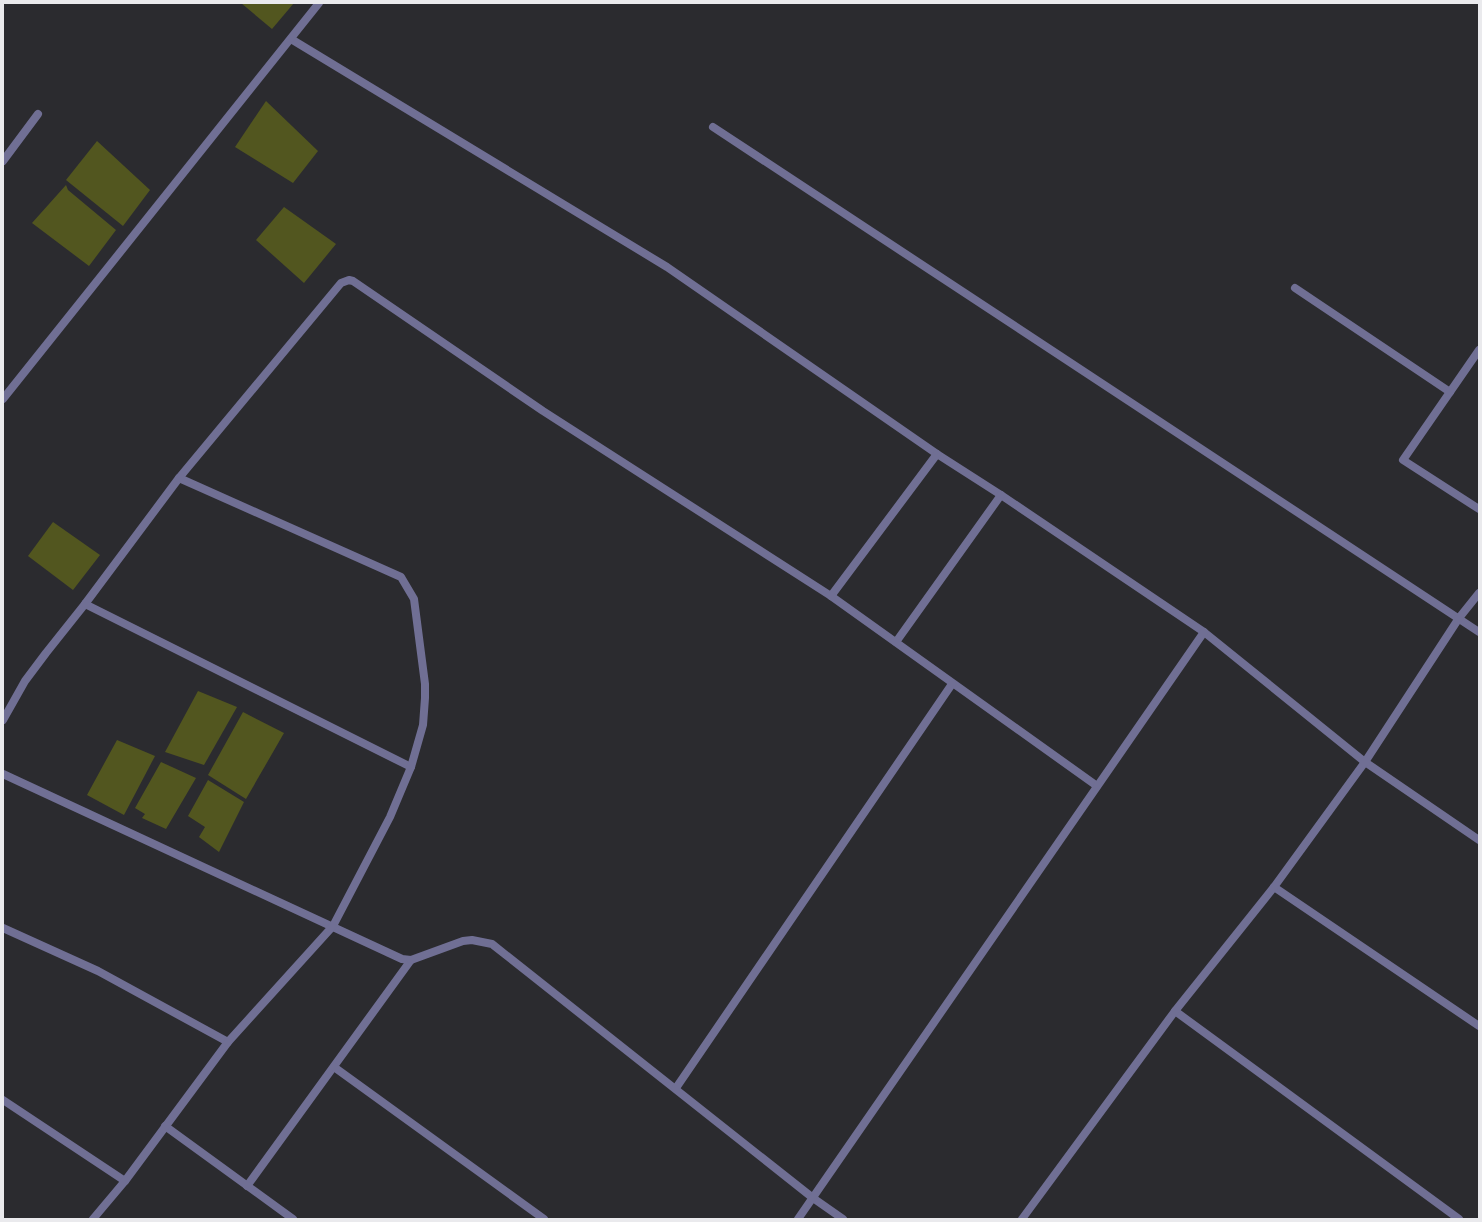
<svg xmlns="http://www.w3.org/2000/svg" width="1482" height="1222" font-family="'DejaVu Sans',sans-serif">
	<rect width="100%" height="100%" fill="#2b2b2f"/>
	<g fill="#52561f">
		<polygon points="241,3 294,3 272,29"/>
		<polygon points="266,101 318,151 293,183 235,147"/>
		<polygon points="97,141 150,190 123,226 66,180"/>
		<polygon points="66,185 68,190 116,230 89,266 32,223"/>
		<polygon points="284,207 336,244 304,283 256,240"/>
		<polygon points="53,522 100,555 73,590 28,556"/>
		<polygon points="198,691 237,707 204,765 165,752"/>
		<polygon points="243,712 284,733 246,799 208,775"/>
		<polygon points="117,740 155,756 124,815 87,795"/>
		<polygon points="161,762 196,778 166,829 142,818 145,814 135,808"/>
		<polygon points="208,780 244,802 219,852 199,837 205,827 188,816"/>
	</g>
	<g fill="none" stroke-linecap="round" stroke-linejoin="round">
		<g stroke="#706f94" stroke-width="8">
			<polyline points="291,39 667,267 937,454 1001,495 1204,632 1365,762 1479,840"/>
			<polyline points="713,127 1479,632"/>
			<polyline points="3,161 38,114"/>
			<polyline points="1295,288 1450,392"/>
			<polyline points="1479,350 1403,460 1479,509"/>
			<polyline points="3,399 319,3"/>
			<polyline points="831,596 937,454"/>
			<polyline points="85,604 411,767"/>
			<polyline points="896,642 1001,495"/>
			<polyline points="3,720 25,681 46,653 85,604 179,478 341,283 349,280 353,281 543,411 831,596 1097,786"/>
			<polyline points="3,774 402,959 411,960 247,1186"/>
			<polyline points="1274,887 1479,1026"/>
			<polyline points="3,928 98,971 228,1042"/>
			<polyline points="411,960 463,941 472,940 492,944 813,1198 843,1219"/>
			<polyline points="1175,1011 1459,1219"/>
			<polyline points="334,1067 544,1219"/>
			<polyline points="676,1088 952,684"/>
			<polyline points="3,1100 125,1181"/>
			<polyline points="165,1126 293,1219"/>
			<polyline points="93,1219 125,1181 228,1042 333,926 390,817 411,767 423,725 425,698 425,684 414,599 401,577 179,478"/>
			<polyline points="798,1219 1204,632"/>
			<polyline points="1022,1219 1175,1011 1274,887 1365,762 1459,618 1479,593"/>
		</g>
	</g>
	<rect width="1482" height="1222" fill="none" stroke="#eaeaed" stroke-width="8"/>
</svg>
